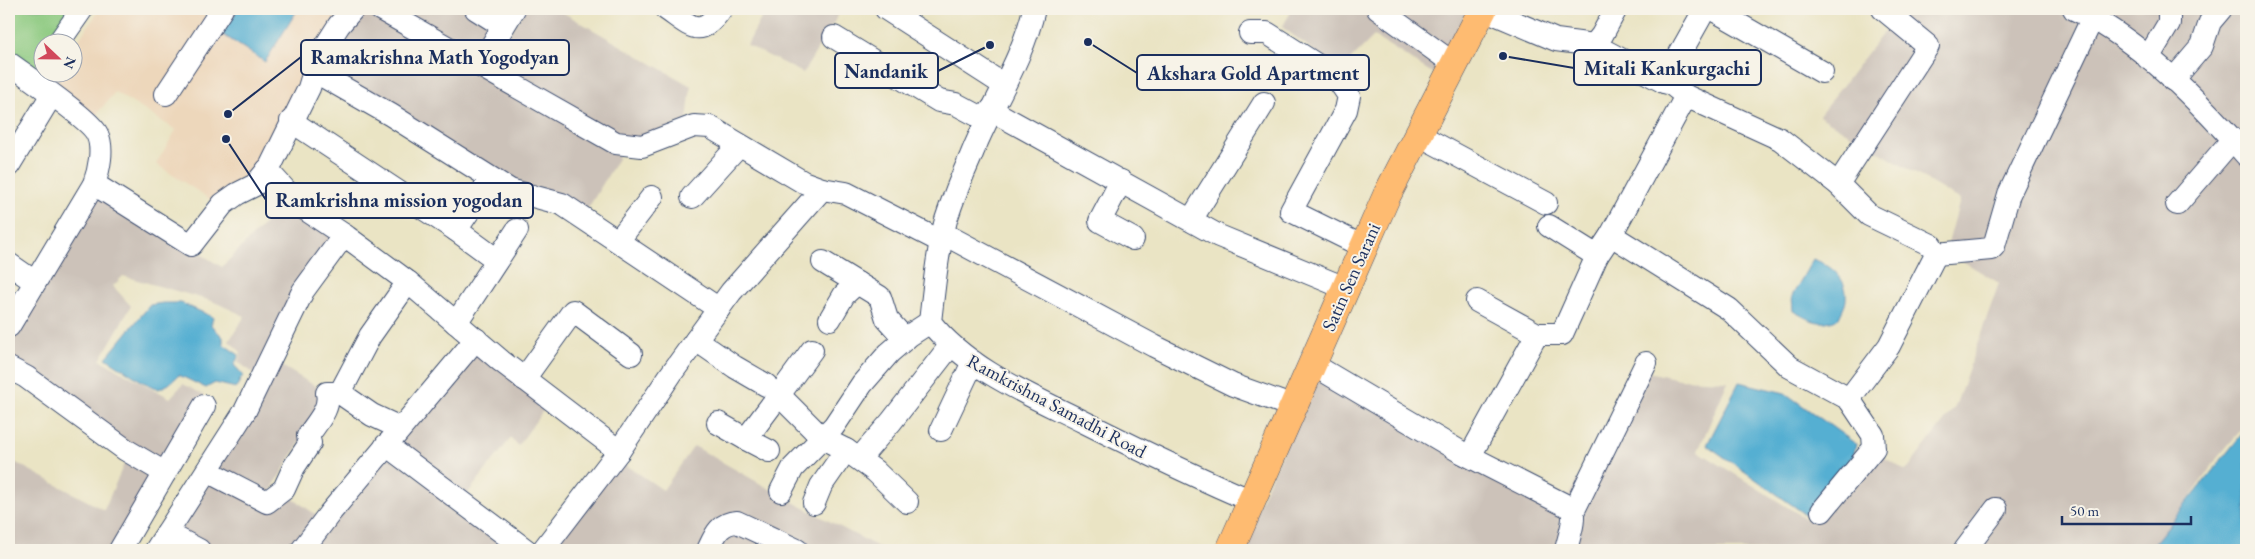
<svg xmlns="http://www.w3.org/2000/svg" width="2255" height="559" font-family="'EB Garamond',serif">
	<rect width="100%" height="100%" fill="#f7f3e8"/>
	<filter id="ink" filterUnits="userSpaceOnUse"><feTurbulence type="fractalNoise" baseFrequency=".02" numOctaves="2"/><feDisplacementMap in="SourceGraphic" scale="10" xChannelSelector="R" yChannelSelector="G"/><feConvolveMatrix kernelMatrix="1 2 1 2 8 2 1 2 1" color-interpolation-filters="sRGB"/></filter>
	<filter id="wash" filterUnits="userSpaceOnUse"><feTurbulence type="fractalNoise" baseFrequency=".0096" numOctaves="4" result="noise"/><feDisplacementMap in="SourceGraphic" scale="20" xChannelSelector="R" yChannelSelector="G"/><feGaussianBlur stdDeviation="1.12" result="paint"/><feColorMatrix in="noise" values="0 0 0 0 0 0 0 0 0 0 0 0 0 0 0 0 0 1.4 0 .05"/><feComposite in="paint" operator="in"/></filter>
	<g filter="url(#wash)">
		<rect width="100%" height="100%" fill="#eae4c4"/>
		<polygon fill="#edd7bb" points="100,9 345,9 266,164 217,204 156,164 176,130 115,92 95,116 48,82 55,73 72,72 73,48"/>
		<g fill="#ccc2b9">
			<polygon points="390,9 509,9 481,57"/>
			<polygon points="525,9 557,9 691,86 687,120 639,140 616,139 490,65"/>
			<polygon points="766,9 842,9 803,73 747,45"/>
			<polygon points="1293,9 1468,9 1434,74 1374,36 1340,70 1282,27"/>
			<polygon points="1890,9 2246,9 2246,424 2218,457 2153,550 1240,550 1316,373 1568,497 1635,369 1679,379 1728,381 1698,451 1808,520 1869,448 1906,471 1955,407 1999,283 1946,251 1960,200 1819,116 1897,15"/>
			<polygon points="377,13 614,150 619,157 587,210 514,187 323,70 328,50 361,14"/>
			<polygon points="99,192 222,267 286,202 338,237 259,377 238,362 241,352 229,341 245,316 212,301 123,276 113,286 131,306 100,360 170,398 183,384 204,395 162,467 9,361 9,334"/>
			<polygon points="477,348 545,408 518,446 511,438 464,498 394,444"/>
			<polygon points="275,362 320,389 325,401 266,498 214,468"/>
			<polygon points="694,446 791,501 884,550 552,550 620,461 663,490"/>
			<polygon points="389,451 517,550 309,550"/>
			<polygon points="127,457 156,475 116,550 13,550 9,548 9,459 104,510"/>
			<polygon points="211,476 289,496 318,516 296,550 163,550"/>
		</g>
		<polygon fill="#8bc97f" stroke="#537c6e" points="9,9 75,9 52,42 42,42 42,57 32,73 9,59"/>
		<g fill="#55afd2" stroke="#386f98">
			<polygon points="238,9 298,9 265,62 222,34"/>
			<path d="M1813,259C1830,265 1848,278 1846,299C1846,305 1841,313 1839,318C1819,327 1810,320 1793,311L1792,296Z"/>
			<polygon points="163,303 181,303 213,317 211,325 223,337 223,344 239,355 234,365 243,375 236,388 215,383 206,388 179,375 169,384 159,389 143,382 106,358 150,305"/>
			<polygon points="1739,382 1785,393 1856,444 1849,478 1805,514 1707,445"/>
			<polygon points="2246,429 2246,550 2149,550"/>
		</g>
	</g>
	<g filter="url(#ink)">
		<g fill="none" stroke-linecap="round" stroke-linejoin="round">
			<defs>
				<g id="minor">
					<polyline points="380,9 616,143 642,146 694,126 710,127 803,182 822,189 846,193 942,242"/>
					<polyline points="476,9 503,26"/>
					<path d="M666,9C691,26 700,40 721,9"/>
					<polyline points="886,9 1004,85"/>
					<path d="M1034,9C1022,62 991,105 971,156C962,176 953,198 946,220C937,253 934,288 930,322C968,370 1030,395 1084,422C1140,450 1195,477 1252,501"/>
					<polyline points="1378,9 1454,64"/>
					<polyline points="1483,9 1556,40 1594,45 1664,82 1671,84 1686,96 1780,139 1838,184 1869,215 1931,245 1936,254 1889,346 1849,399 1790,367 1729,309 1611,235"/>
					<polyline points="1712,9 1822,72"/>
					<path d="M2074,9C2137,37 2201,103 2246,155"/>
					<polyline points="1250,33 1267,33 1336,77 1349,96 1346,110 1291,211 1364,247"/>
					<polyline points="834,37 939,101 956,104 986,120"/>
					<polyline points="59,42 82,9"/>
					<polyline points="1594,45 1602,35 1616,9"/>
					<polyline points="2148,58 2169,23 2169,9"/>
					<path d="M9,63C25,75 91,120 97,134C104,148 99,170 94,184L9,326"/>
					<polyline points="480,65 514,9"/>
					<polyline points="314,71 391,115 510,190 562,204 719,309"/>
					<polyline points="2173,80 2202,46 2210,22 2221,9"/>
					<polyline points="1664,82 1705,9"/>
					<polyline points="166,94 222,9"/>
					<polyline points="991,110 1219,236 1345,288"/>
					<polyline points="291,121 456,230 497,260"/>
					<polyline points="1419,135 1546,203"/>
					<polyline points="9,165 51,96"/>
					<polyline points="267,170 299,205 347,237 408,282 501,361 619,451"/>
					<polyline points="1121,181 1100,221 1133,239"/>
					<polyline points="94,184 191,245 223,204 237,194 255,185 270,167 309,88 318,58 339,25 353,9"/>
					<polyline points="1838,184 1928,46 1883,9"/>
					<polyline points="692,197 739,145"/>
					<polyline points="2177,204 2233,139"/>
					<polyline points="1191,220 1264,103"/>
					<polyline points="1549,226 1597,256 1611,235 1686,96"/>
					<polyline points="456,230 491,179"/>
					<polyline points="944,234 1154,346 1233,385 1294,407"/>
					<polyline points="618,241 652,197"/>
					<polyline points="1936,254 1991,249 1994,246 2009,194 2093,17"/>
					<polyline points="823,262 880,297 887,319 905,339"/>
					<polyline points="9,264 35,282"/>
					<polyline points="830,319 844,295 857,283"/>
					<polyline points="456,323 517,230"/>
					<polyline points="1537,334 1562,334 1597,256"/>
					<polyline points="696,340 735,367 766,385"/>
					<path d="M1312,364L1459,451L1571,508C1577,518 1568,539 1566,550"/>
					<polyline points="9,368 26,377 126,450 165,473"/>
					<polyline points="524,379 573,311 631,354"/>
					<polyline points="340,393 370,336 408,282"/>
					<polyline points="779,395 812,350"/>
					<polyline points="718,423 746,439"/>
					<polyline points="941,430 973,362"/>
					<polyline points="386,445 526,550"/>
					<polyline points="769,451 746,439 779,395 822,438 846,450 875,471 907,502"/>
					<polyline points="1470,456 1537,334 1477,301"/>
					<polyline points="859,459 891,422 950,346"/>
					<path d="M207,471L267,502L284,489L294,467L310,443L308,436C316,423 331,409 327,393H340L372,415L400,428"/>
					<polyline points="781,491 793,468 834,426 862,384 889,353 910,335 930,322"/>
					<polyline points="814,503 821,486 846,450"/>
					<polyline points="1822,511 1874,448 1873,435 1849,399"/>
					<polyline points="1573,512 1646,363"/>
					<polyline points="167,533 199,550"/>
					<polyline points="120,550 204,406"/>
					<polyline points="156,550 245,411 303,291 344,235"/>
					<polyline points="302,550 330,513 476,339"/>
					<polyline points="543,550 619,451 671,374 731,292 822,189"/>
					<path d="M708,550C715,535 719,523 737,522L797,550"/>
					<polyline points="1965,550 1996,509"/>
				</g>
				<polyline id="major" points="1230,550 1387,195 1483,9"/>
			</defs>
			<use href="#minor" stroke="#3a4a6d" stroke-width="24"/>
			<use href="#major" stroke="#3a4a6d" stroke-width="29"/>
			<use href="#minor" stroke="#fff" stroke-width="22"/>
			<use href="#major" stroke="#febb71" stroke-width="28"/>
		</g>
	</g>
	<g text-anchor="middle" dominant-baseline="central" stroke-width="4" stroke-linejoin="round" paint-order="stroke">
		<g font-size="19" fill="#1b2f5e" stroke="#f7f3e8">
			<text transform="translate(1351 277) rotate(-66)">Satin Sen Sarani</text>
			<text transform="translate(1057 406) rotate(28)">Ramkrishna Samadhi Road</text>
		</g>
	</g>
	<path fill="none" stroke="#1b2f5e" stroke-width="2" d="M228 114L301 57M1503 56L1574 68M990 45L938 71M1088 42L1137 73M226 139L266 200"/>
	<g fill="#1b2f5e" stroke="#f7f3e8" stroke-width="2">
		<circle cx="228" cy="114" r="5"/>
		<circle cx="1503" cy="56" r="5"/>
		<circle cx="990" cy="45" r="5"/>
		<circle cx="1088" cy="42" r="5"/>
		<circle cx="226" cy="139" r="5"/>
	</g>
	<g fill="#f7f3e8" stroke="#1b2f5e" stroke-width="2">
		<rect x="301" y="40" width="268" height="35" rx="5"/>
		<rect x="1574" y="50" width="187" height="35" rx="5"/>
		<rect x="835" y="53" width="103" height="35" rx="5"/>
		<rect x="1137" y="55" width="232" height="35" rx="5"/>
		<rect x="266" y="183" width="267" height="35" rx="5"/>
	</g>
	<g font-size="20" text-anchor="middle" font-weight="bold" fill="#1b2f5e">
		<text x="435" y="64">Ramakrishna Math Yogodyan</text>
		<text x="1667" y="75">Mitali Kankurgachi</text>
		<text x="886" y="78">Nandanik</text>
		<text x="1253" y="80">Akshara Gold Apartment</text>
		<text x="399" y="207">Ramkrishna mission yogodan</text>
	</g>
	<rect width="2255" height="559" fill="none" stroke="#f7f3e8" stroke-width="30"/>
	<g transform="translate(58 58) rotate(112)"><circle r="24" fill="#f7f3e8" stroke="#9fa5b1"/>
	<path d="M0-4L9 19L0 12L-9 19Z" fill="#d1495b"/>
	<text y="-8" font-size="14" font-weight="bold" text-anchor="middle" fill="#1b2f5e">N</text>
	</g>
	<path d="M2062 516v8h129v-8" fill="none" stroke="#1b2f5e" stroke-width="2.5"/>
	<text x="2070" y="516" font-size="15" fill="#1b2f5e" stroke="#f7f3e8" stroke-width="4" paint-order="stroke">50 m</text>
</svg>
